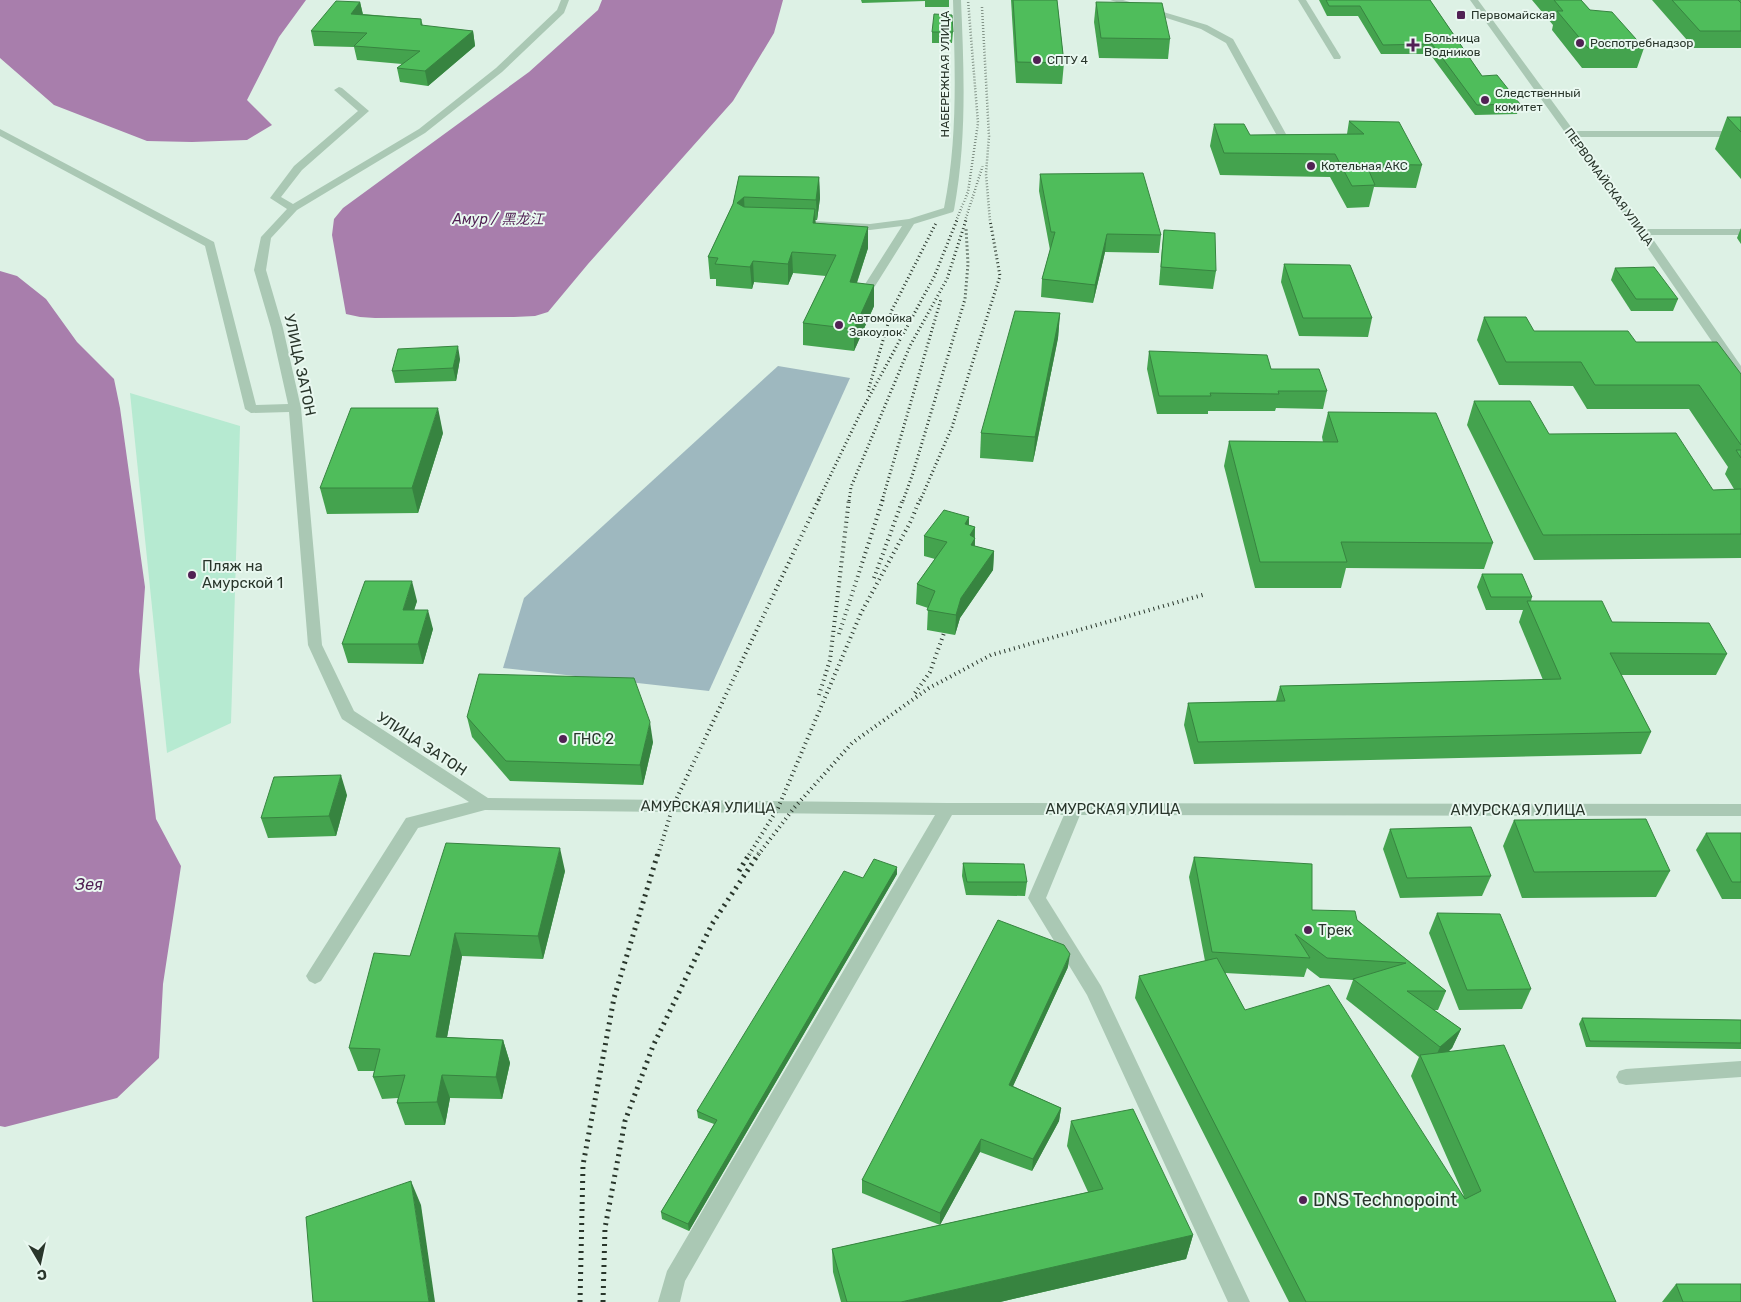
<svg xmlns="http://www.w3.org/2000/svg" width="1741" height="1302" font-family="Rubik,'Noto Sans SC',sans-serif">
	<rect width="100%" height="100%" fill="#ddf1e5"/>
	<polygon fill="#9eb8bf" points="778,366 850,378 709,691 503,668 524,598"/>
	<polygon fill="#b6ead1" points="130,393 240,426 231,723 167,753"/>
	<g fill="#a87eac">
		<polygon points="0,0 306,0 279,37 247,100 272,125 247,140 192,142 147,141 54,105 0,58"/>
		<polygon points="602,0 783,0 774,33 733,101 588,264 548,312 535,316 514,317 375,318 360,317 346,314 332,235 334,219 343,208 529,72 598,10"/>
		<polygon points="0,271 17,276 46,299 77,342 114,379 120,408 145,587 139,671 156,819 181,866 163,984 159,1058 117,1098 5,1127 0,1126"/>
	</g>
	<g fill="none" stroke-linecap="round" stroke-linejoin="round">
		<g fill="#aac8b4" fill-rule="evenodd">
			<polygon points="561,0 569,0 564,13 502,72 425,133 297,210 271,238 266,270 283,328 301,408 322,645 354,711 488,798 947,803 1741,804 1741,816 1080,815 1046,898 1101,986 1250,1302 1228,1302 1087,995 1028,898 1064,815 952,815 685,1281 680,1302 658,1302 667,1271 935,815 485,810 418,828 321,981 315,984 309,981 306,976 309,971 406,818 469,802 342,719 340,715 308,645 289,412 251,413 245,409 205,246 0,136 0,129 214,242 256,405 288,404 271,328 254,270 261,237 287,209 270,198 294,166 358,111 334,90 339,87 342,88 369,111 302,170 281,197 293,204 419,129 496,68 557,10"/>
			<path d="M953,0H961C964,71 967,140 954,210L953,212L914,224L865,302H857L855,300L902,226L870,230L811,227L806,224L811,221L870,224L909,219L944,208C958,139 955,70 953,0Z"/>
			<polygon points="1110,0 1123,0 1207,25 1233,39 1291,143 1289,145 1283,145 1281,143 1226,43 1201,29"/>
			<polygon points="1298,0 1306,0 1341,57 1340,59 1334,59"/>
			<polygon points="1470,0 1478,0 1574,131 1741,131 1741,137 1578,137 1645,229 1741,229 1741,235 1650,235 1741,366 1741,379 1737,378 1638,234"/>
			<polygon points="1741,1061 1741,1077 1626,1085 1619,1083 1616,1077 1619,1071 1626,1069"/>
		</g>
		<g stroke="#29362b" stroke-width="2.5" stroke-dasharray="0.5 2.5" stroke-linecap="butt">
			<polyline points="982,7 989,136 986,174 990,221"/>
			<polyline points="956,221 968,192 978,123 968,0"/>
			<polyline points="965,221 983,165"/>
		</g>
		<g stroke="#29362b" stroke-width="3" stroke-dasharray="1 3" stroke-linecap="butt">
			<polyline points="868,391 892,310 936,223"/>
			<polyline points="818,501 861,412 934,277 957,220"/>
			<polyline points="849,501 851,487 910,346 947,279 966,220"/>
			<polyline points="882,501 941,299"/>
			<polyline points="903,501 913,473 965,299 968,264 966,228"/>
			<polyline points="920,501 952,427 1000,276 990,220"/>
		</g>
		<g stroke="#29362b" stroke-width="4" stroke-dasharray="1 4" stroke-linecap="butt">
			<polyline points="874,578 903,499"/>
			<polyline points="839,634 883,499"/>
			<polyline points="915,693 930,672 944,633"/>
			<polyline points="819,695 830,660 849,499"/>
			<polyline points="658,855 673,806 819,499"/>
			<polyline points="749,855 778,808 861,613 911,521 920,499"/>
			<polyline points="758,855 794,808 852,743 929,688 991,655 1206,594"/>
		</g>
		<g stroke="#29362b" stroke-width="5" stroke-dasharray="2 5" stroke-linecap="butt">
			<polyline points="739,871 750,853"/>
			<polyline points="580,1302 583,1165 614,998 658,853"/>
			<polyline points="603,1302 605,1228 625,1121 653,1046 712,924 759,853"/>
		</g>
	</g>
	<g fill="#44a34e" fill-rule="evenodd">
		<polygon points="861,0 949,0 949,7 925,7 925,1 862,3"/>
		<polygon points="1011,0 1057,0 1064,63 1062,84 1016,83"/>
		<polygon points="1319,0 1430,0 1482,76 1520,104 1517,114 1475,115 1430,54 1381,54 1358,16 1327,16"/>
		<polygon points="1532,0 1581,0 1590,10 1644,48 1637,68 1582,68 1552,30 1553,25"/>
		<polygon points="1652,0 1741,0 1741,48 1694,48"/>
		<polygon points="360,2 363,14 421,19 423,26 473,31 475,46 428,86 400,82 397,68 402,64 357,60 354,47 314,46 311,31"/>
		<polygon points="1096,2 1170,39 1168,59 1099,58 1094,22"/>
		<polygon points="932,32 953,32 952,43 932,43"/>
		<polygon points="1727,117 1741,117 1741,179 1715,149"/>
		<polygon points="1349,121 1422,165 1416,188 1374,187 1369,207 1347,208 1330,177 1220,175 1210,146 1214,124 1250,135 1347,134"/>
		<polygon points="1040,174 1161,235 1159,253 1105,252 1093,303 1041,297 1042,279 1050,250 1039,191"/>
		<polygon points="739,176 819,177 820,198 817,220 815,220 815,223 868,227 868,248 857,283 874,285 874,306 854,351 803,345 803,323 826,276 793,273 788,285 754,282 752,289 716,286 716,279 710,279 708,257 733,204"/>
		<polygon points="1741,228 1741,244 1737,238"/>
		<polygon points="1164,230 1216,271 1213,289 1159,285 1162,248"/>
		<polygon points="1284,264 1372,318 1368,337 1299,336 1281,282"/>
		<polygon points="1615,268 1678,299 1673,311 1631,311 1611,280"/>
		<polygon points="1060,313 1058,338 1033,462 980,458 981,433"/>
		<polygon points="1484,317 1534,331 1636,342 1741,374 1741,558 1534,560 1467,425 1474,401 1549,434 1713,490 1734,489 1725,474 1728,467 1689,409 1587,409 1573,386 1499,385 1477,340"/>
		<polygon points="1149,351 1271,369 1327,391 1323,409 1276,408 1275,411 1208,411 1208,414 1157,414 1147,369"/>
		<polygon points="460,359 456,381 395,383 392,371"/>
		<polygon points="1328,412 1493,543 1484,569 1346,568 1341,588 1255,588 1224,466 1229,441 1323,442 1322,437"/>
		<polygon points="443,433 418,513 327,514 320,488"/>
		<polygon points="969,517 969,525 975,527 975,546 994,551 993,570 960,618 955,635 927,630 928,608 916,604 917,584 935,559 924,556 924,536"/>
		<polygon points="1482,574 1532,597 1531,601 1612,622 1727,654 1716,675 1621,675 1651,732 1641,754 1194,764 1184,725 1188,703 1276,701 1280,686 1543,680 1519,622 1523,610 1486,610 1477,587"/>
		<polygon points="417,601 414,610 433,629 423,664 348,663 342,644"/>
		<polygon points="467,717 653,742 643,785 510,781 472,737"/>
		<polygon points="347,795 336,836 268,838 261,818"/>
		<polygon points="1514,820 1670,871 1656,897 1522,898 1503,846"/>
		<polygon points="1390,829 1491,876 1482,896 1400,898 1383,849"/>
		<polygon points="1706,833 1741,833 1741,899 1722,899 1696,850"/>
		<path d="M1194,857L1312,910L1357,920L1446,991L1438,1010H1434L1461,1029L1452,1048L1449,1051L1616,1302H1289L1135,998L1139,976L1205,961L1189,877ZM1307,968L1320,978L1353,980L1346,999L1419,1057L1411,1076L1464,1196L1245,1010L1225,973L1304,977Z"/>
		<polygon points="963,863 1027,882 1025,896 966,895 962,876"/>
		<polygon points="565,871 543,959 462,956 447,1037 503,1040 510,1063 502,1099 450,1098 445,1125 405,1125 397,1103 398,1098 382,1099 373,1077 374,1071 358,1071 349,1048 410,956"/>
		<polygon points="897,874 689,1231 662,1219 661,1212 714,1124 698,1118 697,1111 863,878"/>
		<polygon points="1437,913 1531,989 1522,1009 1459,1010 1429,933"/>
		<polygon points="1068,967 1013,1086 1061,1108 1059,1121 1032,1171 980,1152 940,1225 1088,1192 1067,1146 1071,1121 1193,1235 1186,1259 1000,1302 841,1302 833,1272 832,1249 940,1225 862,1193 862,1180"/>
		<polygon points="1582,1018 1741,1020 1741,1049 1586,1047 1579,1024"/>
		<polygon points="1676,1284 1741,1302 1662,1302"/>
	</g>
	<g fill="#378440">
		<polygon points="360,2 363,16 351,14"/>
		<polygon points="473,31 475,46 428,86 425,71"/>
		<polygon points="819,177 820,198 817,220 816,200"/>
		<polygon points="744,197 745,218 737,203"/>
		<polygon points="815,209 816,230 813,223"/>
		<polygon points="868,227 868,248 850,303 850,282"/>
		<polygon points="1107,234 1105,252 1093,303 1095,285"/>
		<polygon points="792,252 793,273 788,285 788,264"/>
		<polygon points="753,261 754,282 752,289 750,267"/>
		<polygon points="874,285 874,306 854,351 854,329"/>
		<polygon points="1060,313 1058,338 1033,462 1035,437"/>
		<polygon points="458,346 460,359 456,381 453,368"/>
		<polygon points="438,408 443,433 418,513 412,488"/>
		<polygon points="969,517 968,536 965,524"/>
		<polygon points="975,527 974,540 975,538 974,558 969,564 970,535"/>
		<polygon points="994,551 993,570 960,618 955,635 956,615 961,598"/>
		<polygon points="412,581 417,601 408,629 403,610"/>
		<polygon points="428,610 433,629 423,664 418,644"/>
		<polygon points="650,722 653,742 643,785 640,765"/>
		<polygon points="341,775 347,795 336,836 329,816"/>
		<polygon points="560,848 565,871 543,959 538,936"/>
		<polygon points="897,867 897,874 689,1231 688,1224"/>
		<polygon points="455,933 462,956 443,1059 436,1037"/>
		<polygon points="1070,954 1068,967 1008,1097 1009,1085"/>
		<polygon points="1461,1029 1452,1048 1431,1067 1440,1047"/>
		<polygon points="503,1040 510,1063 502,1099 496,1077"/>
		<polygon points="442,1075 450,1098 445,1125 437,1102"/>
		<polygon points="1061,1108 1059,1121 1032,1171 1033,1159"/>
		<polygon points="981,1139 980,1152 940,1225 940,1213"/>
		<polygon points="411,1181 421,1205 435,1302 429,1302"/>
		<polygon points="1193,1235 1186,1259 1000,1302 901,1302"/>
	</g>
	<g fill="#4fbd5b" stroke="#378440">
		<polygon points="1013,0 1057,0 1064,63 1017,62"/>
		<polygon points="1326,0 1430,0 1482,76 1497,75 1520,104 1477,105 1432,44 1383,45 1360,6 1329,6"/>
		<polygon points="1554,0 1581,0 1590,10 1612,12 1644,48 1588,48 1557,11 1563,11"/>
		<polygon points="1672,0 1738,0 1741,3 1741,31 1700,31"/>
		<polygon points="336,1 360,2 351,14 421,19 421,25 473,31 425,71 397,68 420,51 354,46 367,33 311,31"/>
		<polygon points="1096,2 1162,3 1170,39 1101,38"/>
		<polygon points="934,14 952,15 953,32 932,32"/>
		<polygon points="1727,117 1741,117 1741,132"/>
		<polygon points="1349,121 1399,122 1422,165 1366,164 1375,185 1352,186 1335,154 1224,153 1214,124 1244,124 1250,135 1364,134"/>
		<polygon points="1143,173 1161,235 1107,234 1095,285 1042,279 1055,232 1051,232 1040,174"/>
		<polygon points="739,176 819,177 816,200 744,197 737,203 744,207 815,209 813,223 868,227 850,282 874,285 854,329 803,323 836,255 792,252 788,264 753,261 750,267 715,264 718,258 708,257 733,204"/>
		<polygon points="1164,230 1215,233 1216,271 1161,267"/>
		<polygon points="1284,264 1350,265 1372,318 1303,318"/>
		<polygon points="1654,267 1678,299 1636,299 1615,268"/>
		<polygon points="1015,311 1060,313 1035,437 981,433"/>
		<polygon points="1484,317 1526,317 1534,331 1628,331 1636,342 1717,342 1741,374 1741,445 1699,385 1595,385 1581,362 1506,362"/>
		<polygon points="458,346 453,368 392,371 398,349"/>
		<polygon points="1149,351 1267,355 1271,369 1319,369 1327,391 1278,391 1279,394 1210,393 1211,396 1159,396"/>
		<polygon points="1474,401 1530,401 1549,434 1676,433 1713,490 1741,489 1741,534 1543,535"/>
		<polygon points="351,408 438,408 412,488 320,488"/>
		<polygon points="1328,412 1436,413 1493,543 1341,542 1347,562 1260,562 1229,441 1338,442"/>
		<polygon points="1736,450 1741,450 1741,458"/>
		<polygon points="944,510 969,517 965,524 975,527 970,535 975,538 971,545 994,551 961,598 956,615 927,610 935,591 917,584 947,542 924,536"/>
		<polygon points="1482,574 1522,574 1532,597 1491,597"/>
		<polygon points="365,581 412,581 403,610 428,610 418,644 342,644"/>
		<polygon points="1527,601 1602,601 1612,622 1709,623 1727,654 1610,653 1651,732 1198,742 1188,703 1285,701 1280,686 1561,679"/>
		<polygon points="479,674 634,678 650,722 640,765 506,761 467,717"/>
		<polygon points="341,775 329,816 261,818 274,777"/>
		<polygon points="1646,819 1670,871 1534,872 1514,820"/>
		<polygon points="1471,827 1491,876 1407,878 1390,829"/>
		<polygon points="1706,833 1741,833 1741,882 1732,882"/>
		<polygon points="446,843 560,848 538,936 455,933 436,1037 503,1040 496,1077 442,1075 437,1102 397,1103 405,1075 373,1077 380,1049 349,1048 374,953 410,956"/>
		<polygon points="1194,857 1312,864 1312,910 1355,911 1357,920 1446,991 1407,991 1461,1029 1440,1047 1353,979 1406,963 1327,958 1295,934 1310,958 1212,952"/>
		<polygon points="874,859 897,867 688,1224 661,1212 717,1120 697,1111 844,871 863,878"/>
		<polygon points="963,863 1024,864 1027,882 967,882"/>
		<polygon points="1437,913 1500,914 1531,989 1467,990"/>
		<polygon points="998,920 1064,945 1070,954 1009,1085 1061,1108 1033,1159 981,1139 940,1213 862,1180"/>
		<polygon points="1217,958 1245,1010 1329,985 1465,1199 1481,1191 1420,1055 1504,1045 1616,1302 1306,1302 1139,976"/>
		<polygon points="1582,1018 1741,1020 1741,1043 1590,1041"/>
		<polygon points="1133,1109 1193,1235 901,1302 847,1302 832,1249 1103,1189 1071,1121"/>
		<polygon points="411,1181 429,1302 313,1302 306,1217"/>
		<polygon points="1676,1284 1741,1284 1741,1302 1683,1302"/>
	</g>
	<g fill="#512154" stroke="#e9f8f0" stroke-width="2">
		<rect x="1456" y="10" width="10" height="10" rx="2.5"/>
		<circle cx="1580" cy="43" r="5"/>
		<path d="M1410.5 37.5h5v5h5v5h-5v5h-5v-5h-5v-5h5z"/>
		<circle cx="1037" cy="60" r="5"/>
		<circle cx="1485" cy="100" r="5"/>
		<circle cx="1311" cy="166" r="5"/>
		<circle cx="839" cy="325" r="5"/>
		<circle cx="192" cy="575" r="5"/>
		<circle cx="563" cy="739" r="5"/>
		<circle cx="1308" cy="930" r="5"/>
		<circle cx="1303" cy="1200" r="5"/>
	</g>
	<g text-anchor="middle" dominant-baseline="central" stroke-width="4" stroke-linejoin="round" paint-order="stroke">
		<g font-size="12" fill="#29362b" stroke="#e9f8f0" text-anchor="start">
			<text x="1471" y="15">Первомайская</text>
			<text x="1424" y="38">Больница<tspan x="1424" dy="14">Водников</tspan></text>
			<text x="1590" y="43">Роспотребнадзор</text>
			<text x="1047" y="60">СПТУ 4</text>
			<text x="1495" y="93">Следственный<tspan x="1495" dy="14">комитет</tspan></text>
			<text x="1321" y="166">Котельная АКС</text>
			<text x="849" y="318">Автомойка<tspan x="849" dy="14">Закоулок</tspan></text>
		</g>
		<g font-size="12" fill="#29362b" stroke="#e9f8f0">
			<text transform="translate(945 74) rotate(-90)">НАБЕРЕЖНАЯ УЛИЦА</text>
			<text transform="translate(1609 187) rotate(54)">ПЕРВОМАЙСКАЯ УЛИЦА</text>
		</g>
		<g font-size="14" font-style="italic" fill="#512154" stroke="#e9f8f0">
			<text x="498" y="219">Амур / 黑龙江</text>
		</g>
		<g font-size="15" fill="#29362b" stroke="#e9f8f0">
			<text transform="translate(300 365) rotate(78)">УЛИЦА ЗАТОН</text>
			<text transform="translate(422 744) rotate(33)">УЛИЦА ЗАТОН</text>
			<text transform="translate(708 807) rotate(1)">АМУРСКАЯ УЛИЦА</text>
			<text x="1113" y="809">АМУРСКАЯ УЛИЦА</text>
			<text x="1518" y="810">АМУРСКАЯ УЛИЦА</text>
		</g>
		<g font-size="15" fill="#29362b" stroke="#e9f8f0" text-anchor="start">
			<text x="202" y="566">Пляж на<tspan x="202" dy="17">Амурской 1</tspan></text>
			<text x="573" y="739">ГНС 2</text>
			<text x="1318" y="930">Трек</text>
		</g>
		<g font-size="16" font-style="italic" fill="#512154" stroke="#e9f8f0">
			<text x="89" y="884">Зея</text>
		</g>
		<g font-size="18" fill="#29362b" stroke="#e9f8f0" text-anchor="start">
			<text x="1313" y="1200">DNS Technopoint</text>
		</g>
	</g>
	<g transform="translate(40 1262) rotate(171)" stroke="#e9f8f0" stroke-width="4" paint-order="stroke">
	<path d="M0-4L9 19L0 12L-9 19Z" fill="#29362b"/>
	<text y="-8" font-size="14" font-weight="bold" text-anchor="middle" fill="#29362b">С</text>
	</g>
</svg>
